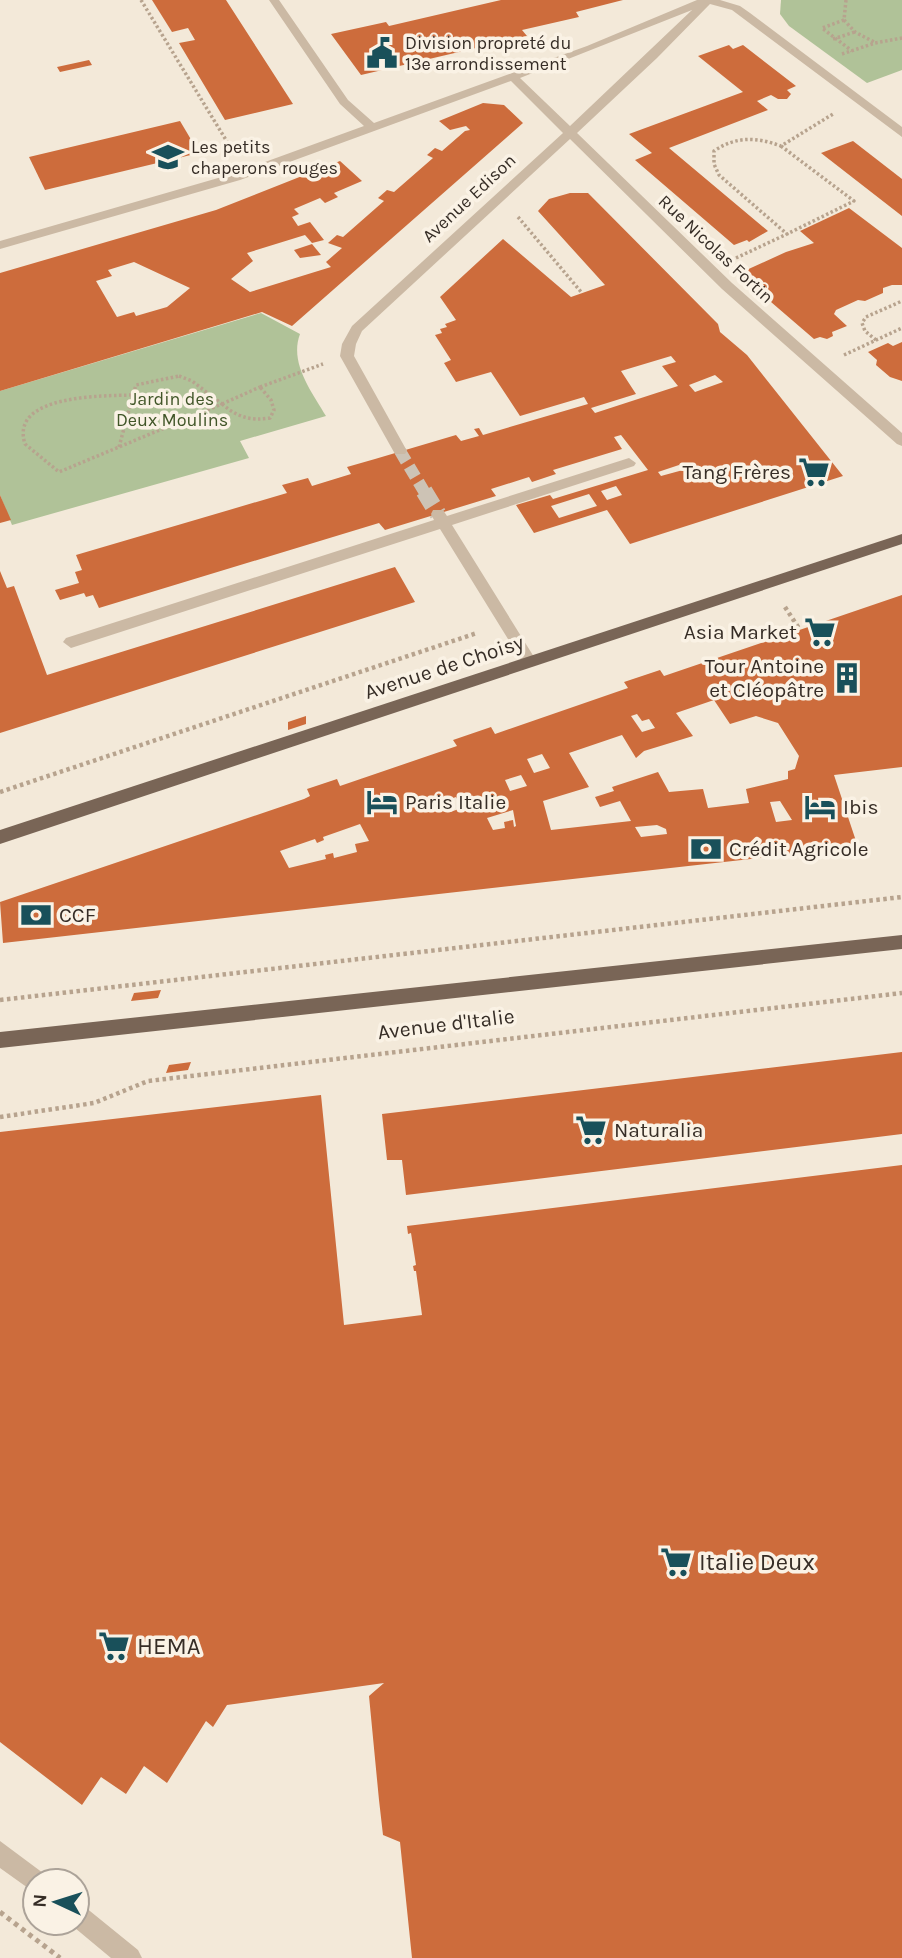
<svg xmlns="http://www.w3.org/2000/svg" width="902" height="1958" font-family="Karla,sans-serif">
	<rect width="100%" height="100%" fill="#f3e9d9"/>
	<g fill="#b0c298">
		<polygon points="781,0 902,0 902,70 867,83 789,26 780,14"/>
		<path d="M261,313L300,334C289,363 312,392 326,416L240,441L249,458L12,525L0,495V391Z"/>
	</g>
	<g fill="#cd6c3c" fill-rule="evenodd">
		<polygon points="152,0 226,0 293,104 225,120 179,43 195,40 188,28 172,32"/>
		<polygon points="501,0 623,0 576,12 579,17 522,30 527,36 361,75 331,34 386,22 389,26"/>
		<polygon points="729,45 733,49 743,45 796,86 787,90 791,94 787,99 778,99 771,95 757,101 768,110 669,148 768,231 749,242 747,240 734,245 635,160 652,153 629,134 743,92 698,56"/>
		<polygon points="89,60 92,65 60,72 57,67"/>
		<path d="M483,103L504,105L523,123L292,326L262,312L0,391V273L216,210L340,161L362,181L334,193L338,197L325,203L320,198L294,209L299,214L292,217L298,226L310,222L324,240L312,243L305,235L247,253L253,261L231,279L250,292L331,267L326,262L342,248L328,243L337,235L343,237L384,201L378,198L387,190L394,192L433,158L427,155L435,148L442,151L465,131L470,130L466,126L450,130L439,121ZM134,262L190,288L167,307L136,316L134,312L117,317L96,281L112,276L108,270Z"/>
		<polygon points="180,121 199,153 45,190 29,157"/>
		<polygon points="853,141 902,179 902,216 821,153"/>
		<path d="M570,193H588L718,324L720,332L747,355L843,476L630,544L607,510L534,533L516,505L550,495L553,499L648,470L621,435L614,437L622,449L553,470L556,474L532,482L529,477L491,489L496,496L385,530L379,523L99,608L93,595L86,597L84,593L60,600L55,590L79,583L75,572L82,570L76,555L287,493L282,485L308,478L312,486L351,474L347,467L375,459L456,435L461,441L479,436L474,429L479,428L483,435L588,404L584,397L520,416L491,372L456,382L444,363L451,360L435,335L442,333L440,329L447,327L445,324L456,320L440,297L503,239L571,297L605,285L538,211L549,199ZM671,356L676,362L662,366L678,386L595,413L591,408L636,394L621,371ZM715,375L723,382L695,392L689,385ZM679,465L683,470L661,476L658,472ZM616,486L622,495L607,500L601,491ZM589,494L597,506L559,518L551,506Z"/>
		<polygon points="849,208 902,248 902,285 892,285 883,288 883,293 865,301 858,300 836,310 834,314 847,326 832,332 833,336 827,339 820,337 814,339 742,277 742,272 786,252 814,243 800,231"/>
		<polygon points="312,244 321,255 300,258 294,250"/>
		<polygon points="902,342 902,381 890,377 876,365 877,360 868,352 888,343 893,346"/>
		<polygon points="0,495 11,520 0,523"/>
		<polygon points="395,567 415,602 0,733 0,571 7,588 14,586 47,675"/>
		<path d="M902,595V767L834,775L858,847L3,943L0,902L304,799L310,796L307,789L337,779L340,786L457,746L453,740L491,727L495,734L628,688L624,682L660,670L664,676ZM714,700L730,724L756,716L778,723L799,756L795,769L788,771V779L746,789L749,803L708,808L703,789L669,792L658,772L612,787L614,791L595,797L600,807L620,801L631,821L551,830L543,801L589,787L569,753L622,735L636,758L644,751L693,736L676,713ZM637,714L642,721L649,719L655,728L642,732L631,716ZM542,754L550,768L534,773L527,759ZM521,775L527,786L510,791L505,780ZM456,797L462,808L450,812L445,801ZM780,801L792,820L776,822L770,802ZM513,810L516,826L514,827L513,820L504,822L505,828L493,830L487,818ZM360,824L369,841L355,844L357,852L334,858L333,853L325,855L326,859L289,868L280,851L315,839L317,843L324,840L323,837ZM657,825L666,829L667,834L641,837L635,827Z"/>
		<polygon points="306,716 306,724 288,730 288,722"/>
		<polygon points="161,990 158,998 131,1001 134,993"/>
		<polygon points="902,1052 902,1134 406,1195 402,1160 387,1160 382,1114"/>
		<polygon points="191,1062 188,1070 166,1073 169,1065"/>
		<polygon points="321,1095 344,1325 422,1315 416,1271 414,1271 413,1266 416,1265 411,1233 408,1234 407,1226 902,1165 902,1958 412,1958 400,1842 383,1835 379,1800 369,1696 384,1683 227,1705 213,1727 206,1721 167,1783 144,1766 126,1794 101,1777 82,1805 0,1742 0,1132"/>
	</g>
	<g fill="none" stroke-linecap="round" stroke-linejoin="round">
		<polyline stroke="#cdc3b5" stroke-width="12" stroke-dasharray="12 6" stroke-linecap="butt" points="400,451 425,493"/>
		<polyline stroke="#cdc3b5" stroke-width="17" stroke-dasharray="17 8" stroke-linecap="butt" points="424,491 438,514"/>
		<g stroke="#b7a38e" stroke-width="3.5" stroke-dasharray="2.5 2.5" stroke-linecap="butt">
			<polyline points="141,0 229,145 231,150 228,151"/>
			<polyline points="846,0 844,20 855,32 874,42"/>
			<polyline points="844,20 822,28 852,51"/>
			<polyline points="833,39 855,32"/>
			<polyline points="842,54 875,43 902,38"/>
			<polyline points="781,146 854,201 787,234"/>
			<polyline points="518,217 582,293"/>
			<path d="M736,258L787,234L719,175L714,164V151C736,136 757,137 781,146L833,114"/>
			<polyline points="876,340 865,331 862,323 866,317 902,301"/>
			<polyline points="844,355 902,328"/>
			<path d="M179,376L192,381L222,404L59,472L25,444C9,394 104,396 133,395L136,385Z"/>
			<polyline points="260,387 323,364"/>
			<path d="M222,404C237,417 250,421 270,418L274,410L271,400L260,387"/>
			<polyline points="222,404 260,387"/>
			<polyline points="119,447 133,395"/>
		</g>
		<g stroke="#b7a38e" stroke-width="4.5" stroke-dasharray="3.5 3.5" stroke-linecap="butt">
			<polyline points="785,607 800,630"/>
			<polyline points="0,792 477,633"/>
			<polyline points="0,1000 902,897"/>
			<polyline points="0,1117 94,1103 148,1081 902,993"/>
		</g>
		<polyline stroke="#b7a38e" stroke-width="5" stroke-dasharray="4.5 4.5" stroke-linecap="butt" points="0,1912 60,1958"/>
		<g fill="#cbb9a4" fill-rule="evenodd">
			<path d="M269,0H279L348,100L374,123L587,46L697,0H720L740,6L750,13L902,127V137L732,10L710,4L657,58L577,133L732,283L902,433V446L897,444L722,289L570,139L362,331L356,344L354,356L407,451L405,454H395L340,356L342,344L352,326L563,133L511,81L240,180L0,249V241L232,174L364,126L340,104ZM692,10L570,126L520,78Z"/>
			<polygon points="629,458 636,463 634,466 452,525 534,657 537,661 534,665 524,665 440,529 71,648 63,642 66,638 434,520 431,514 433,510 443,510 447,516"/>
			<polygon points="0,1841 43,1873 47,1881 35,1881 35,1893 0,1868"/>
			<polygon points="77,1903 85,1907 138,1950 142,1958 111,1958 69,1923 77,1923"/>
		</g>
		<g fill="#796556" fill-rule="evenodd">
			<polygon points="902,534 902,544 0,844 0,830"/>
			<polygon points="902,935 902,949 0,1048 0,1032"/>
		</g>
	</g>
	<defs>
		<symbol id="civic-bare" viewBox="-9 -9 18 18"><path d="M-.6-6.5H3V-4.5H.6V-3L4-1V1h2V6H-6V1h2V-1L-.6-3ZM-1.2 2.5V6h2.4V2.5Z" fill="#19505a" stroke="#faf2e5" stroke-width="2.5" paint-order="stroke"/></symbol>
		<symbol id="school-bare" viewBox="-9 -9 18 18"><path d="M0-5L7-2L0 1L-7-2ZM-4 1L0 2.5L4 1V4Q0 6-4 4Z" fill="#19505a" stroke="#faf2e5" stroke-width="2.5" paint-order="stroke"/></symbol>
		<symbol id="supermarket-bare" viewBox="-9 -9 18 18"><path d="M-6-5.5h2.5l.6 2H6L4.5 2H-2.5L-4.4-4H-6ZM-1.5 3.2a1.3 1.3 0 1 0 .1 0ZM3 3.2a1.3 1.3 0 1 0 .1 0Z" fill="#19505a" stroke="#faf2e5" stroke-width="2.5" paint-order="stroke"/></symbol>
		<symbol id="building-bare" viewBox="-9 -9 18 18"><path d="M-4-6H4V6H1V3H-1V6H-4ZM-2.5-4.3h1.7v1.8h-1.7ZM.8-4.3h1.7v1.8H.8ZM-2.5-1h1.7V.8h-1.7ZM.8-1h1.7V.8H.8Z" fill="#19505a" stroke="#faf2e5" stroke-width="2.5" paint-order="stroke"/></symbol>
		<symbol id="hotel-bare" viewBox="-9 -9 18 18"><path d="M-6-4.5h1.5V1H6V5H4.5V3h-9V5H-6ZM-4 0a1.8 1.8 0 1 1 3.6 0ZM.5 0V-2.5h3Q6-2.5 6 0Z" fill="#19505a" stroke="#faf2e5" stroke-width="2.5" paint-order="stroke"/></symbol>
		<symbol id="bank-bare" viewBox="-9 -9 18 18"><path d="M-6-4H6V4H-6ZM0-2.3a2.3 2.3 0 1 0 0 4.6a2.3 2.3 0 1 0 0-4.6Z" fill="#19505a" stroke="#faf2e5" stroke-width="2.5" paint-order="stroke"/></symbol>
	</defs>
	<g fill-rule="evenodd">
		<use href="#civic-bare" x="360" y="31" width="44" height="44"/>
		<use href="#school-bare" x="146" y="135" width="44" height="44"/>
		<use href="#supermarket-bare" x="792" y="450" width="44" height="44"/>
		<use href="#supermarket-bare" x="798" y="610" width="44" height="44"/>
		<use href="#building-bare" x="825" y="656" width="44" height="44"/>
		<use href="#hotel-bare" x="360" y="780" width="44" height="44"/>
		<use href="#hotel-bare" x="798" y="785" width="44" height="44"/>
		<use href="#bank-bare" x="684" y="827" width="44" height="44"/>
		<use href="#bank-bare" x="14" y="893" width="44" height="44"/>
		<use href="#supermarket-bare" x="569" y="1108" width="44" height="44"/>
		<use href="#supermarket-bare" x="654" y="1540" width="44" height="44"/>
		<use href="#supermarket-bare" x="92" y="1624" width="44" height="44"/>
	</g>
	<g text-anchor="middle" dominant-baseline="central" stroke-width="7" stroke-linejoin="round" paint-order="stroke">
		<g font-size="18" fill="#362d26" stroke="#faf2e5" text-anchor="start">
			<text x="405" y="43">Division propreté du<tspan x="405" dy="21">13e arrondissement</tspan></text>
			<text x="191" y="147">Les petits<tspan x="191" dy="21">chaperons rouges</tspan></text>
		</g>
		<g font-size="18" fill="#362d26" stroke="#faf2e5">
			<text transform="translate(469 198) rotate(-43)">Avenue Edison</text>
			<text transform="translate(716 249) rotate(43)">Rue Nicolas Fortin</text>
		</g>
		<g font-size="18" fill="#415628" stroke="#faf2e5">
			<text x="172" y="399">Jardin des<tspan x="172" dy="21">Deux Moulins</tspan></text>
		</g>
		<g font-size="21" fill="#362d26" stroke="#faf2e5" text-anchor="start">
			<text x="791" y="472" text-anchor="end">Tang Frères</text>
			<text x="797" y="632" text-anchor="end">Asia Market</text>
			<text x="824" y="666" text-anchor="end">Tour Antoine<tspan x="824" dy="24">et Cléopâtre</tspan></text>
			<text x="405" y="802">Paris Italie</text>
			<text x="843" y="807">Ibis</text>
			<text x="729" y="849">Crédit Agricole</text>
			<text x="59" y="915">CCF</text>
			<text x="614" y="1130">Naturalia</text>
		</g>
		<g font-size="21" fill="#362d26" stroke="#faf2e5">
			<text transform="translate(444 667) rotate(-18)">Avenue de Choisy</text>
			<text transform="translate(446 1024) rotate(-7)">Avenue d'Italie</text>
		</g>
		<g font-size="24" fill="#362d26" stroke="#faf2e5" text-anchor="start">
			<text x="699" y="1562">Italie Deux</text>
			<text x="137" y="1646">HEMA</text>
		</g>
	</g>
	<g transform="translate(56 1902) rotate(274)"><circle r="33" fill="#faf2e5" stroke="#aca399" stroke-width="2"/>
	<path d="M0-5L12 26L0 18L-12 26Z" fill="#19505a"/>
	<text y="-10" font-size="19" font-weight="bold" text-anchor="middle" fill="#362d26">N</text>
	</g>
</svg>
